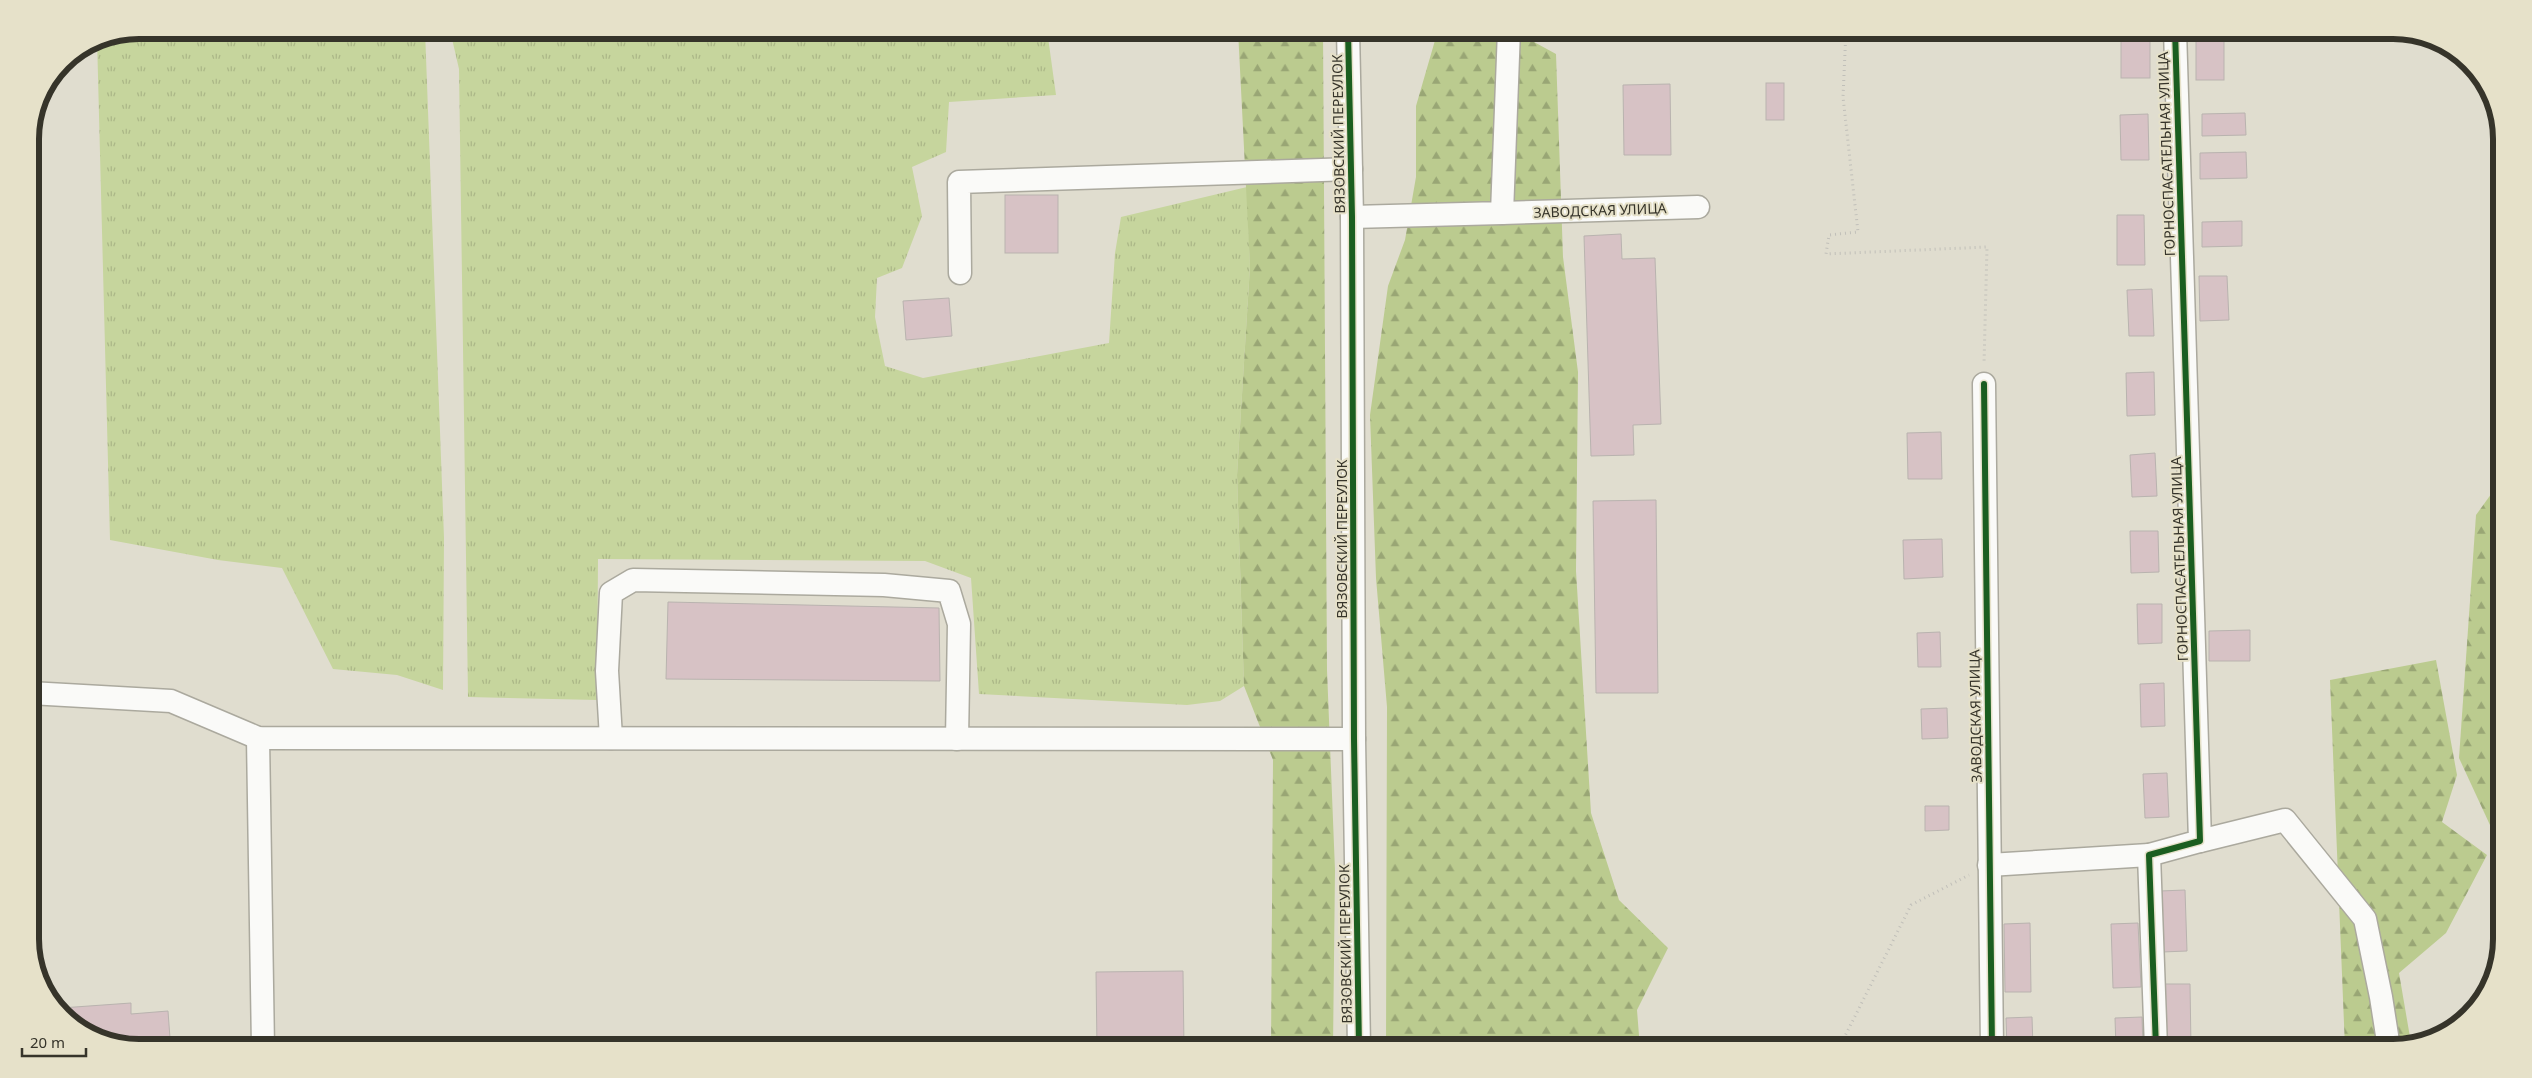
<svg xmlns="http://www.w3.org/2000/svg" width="2532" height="1078" font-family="'Noto Sans',sans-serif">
	<defs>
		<pattern id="grass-tufts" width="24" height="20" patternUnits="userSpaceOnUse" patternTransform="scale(1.25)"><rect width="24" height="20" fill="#c6d59d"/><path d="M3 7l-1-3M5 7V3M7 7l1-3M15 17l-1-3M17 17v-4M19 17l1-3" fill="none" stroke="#abb787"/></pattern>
		<pattern id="forest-firs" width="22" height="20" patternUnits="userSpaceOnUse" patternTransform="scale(1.25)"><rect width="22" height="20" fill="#bbcb8f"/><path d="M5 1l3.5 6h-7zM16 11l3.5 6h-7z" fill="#99a675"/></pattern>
	</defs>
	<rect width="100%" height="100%" fill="#e0ddcf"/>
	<g fill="url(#grass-tufts)">
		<polygon points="139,30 425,30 444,538 443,690 397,675 333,669 282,568 218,560 110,540 97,38"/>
		<polygon points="450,30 1047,30 1056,95 949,102 946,152 912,167 922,216 902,268 877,278 875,317 885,366 923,378 1109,343 1115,253 1121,217 1247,187 1250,266 1237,475 1244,686 1220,701 1187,705 979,694 971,578 925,561 598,559 597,700 468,697 459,69"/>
	</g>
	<g fill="url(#forest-firs)">
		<polygon points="1238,30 1323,30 1327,670 1335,870 1333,1048 1271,1048 1273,760 1244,686 1237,475 1250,266"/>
		<polygon points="1438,30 1512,30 1556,54 1563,257 1578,372 1576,571 1591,813 1619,900 1668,948 1637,1010 1640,1048 1386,1048 1387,707 1376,578 1370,415 1388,286 1405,240 1416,177 1416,106"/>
		<polygon points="2502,479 2502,851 2459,758 2476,515"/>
		<polygon points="2436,660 2457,775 2442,822 2487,855 2446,933 2399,973 2411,1043 2393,1048 2345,1048 2330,680"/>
	</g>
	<g fill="#d7c2c5" stroke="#b9b3af">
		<rect x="2121" y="30" width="29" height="48"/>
		<rect x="2196" y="39" width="28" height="41"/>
		<rect x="1766" y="83" width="18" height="37"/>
		<polygon points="1670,84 1671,155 1624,155 1623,85"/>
		<polygon points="2245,113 2246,135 2202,136 2202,114"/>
		<polygon points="2148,114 2149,160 2121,160 2120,115"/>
		<polygon points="2246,152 2247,178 2200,179 2200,153"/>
		<rect x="1005" y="195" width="53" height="58"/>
		<polygon points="2117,215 2144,215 2145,265 2117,265"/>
		<polygon points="2242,221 2242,246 2202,247 2202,222"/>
		<polygon points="1621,234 1622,259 1655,258 1661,424 1633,425 1634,455 1591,456 1584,236"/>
		<polygon points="2199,276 2227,276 2229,320 2200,321"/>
		<polygon points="2152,289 2154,336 2129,336 2127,290"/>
		<polygon points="949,298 952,336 906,340 903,301"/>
		<polygon points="2154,372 2155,415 2127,416 2126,373"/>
		<polygon points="1941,432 1942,479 1908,479 1907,433"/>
		<polygon points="2155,453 2157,496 2132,497 2130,455"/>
		<polygon points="1656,500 1658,693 1596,693 1593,501"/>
		<polygon points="2130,531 2158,531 2159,572 2131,573"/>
		<polygon points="1942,539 1943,577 1904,579 1903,540"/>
		<polygon points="668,602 939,608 940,681 666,679"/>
		<polygon points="2137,604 2162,604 2162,643 2138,644"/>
		<polygon points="2250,630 2250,661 2209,661 2209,631"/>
		<polygon points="1940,632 1941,667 1918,667 1917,633"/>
		<polygon points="2164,683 2165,726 2141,727 2140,684"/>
		<polygon points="1947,708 1948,738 1922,739 1921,709"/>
		<polygon points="2167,773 2169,817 2145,818 2143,774"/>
		<polygon points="1925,806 1949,806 1949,830 1925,831"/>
		<polygon points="2185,890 2187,951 2162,952 2160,891"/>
		<polygon points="2030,923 2031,992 2005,992 2004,924"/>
		<polygon points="2138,923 2141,987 2113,988 2111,924"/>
		<polygon points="1183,971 1184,1048 1097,1048 1096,972"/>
		<polygon points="2163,984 2190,984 2191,1048 2164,1048"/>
		<polygon points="131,1003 131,1014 168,1011 170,1038 135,1041 135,1047 97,1040 62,1012 61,1008"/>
		<polygon points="2032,1017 2033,1048 2007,1048 2006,1018"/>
		<polygon points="2142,1017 2143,1048 2116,1048 2115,1018"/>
	</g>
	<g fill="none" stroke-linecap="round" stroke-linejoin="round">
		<defs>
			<g id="minor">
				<polyline points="1348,30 1352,217 1354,739 1359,1048"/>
				<polyline points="1502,213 1698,207"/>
				<polyline points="1352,217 1502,213 1509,30"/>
				<polyline points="960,273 959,182 1351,169"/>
				<polyline points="1984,384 1992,1048"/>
				<polyline points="30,693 171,701 258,738 1354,739"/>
				<polyline points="258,738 263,1048"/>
				<polyline points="611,738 607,671 611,593 633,580 884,585 949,591 959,624 957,739"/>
				<polyline points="2200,841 2285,820 2365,919 2381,997 2389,1048"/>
				<polyline points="1989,865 2149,855"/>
				<polyline points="2156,1048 2149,855 2200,841 2175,30"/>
			</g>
		</defs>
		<use href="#minor" stroke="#aba99e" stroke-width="25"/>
		<g stroke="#c0bfb9" stroke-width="3" stroke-dasharray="1 4" stroke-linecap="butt">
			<polyline points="1846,30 1843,97 1858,232 1829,235 1826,254 1987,247 1984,364"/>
			<polyline points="1839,1048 1911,905 1969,875"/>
		</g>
		<use href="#minor" stroke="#fafaf8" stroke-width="22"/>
		<defs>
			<g id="cycleway">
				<polyline points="1348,30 1352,217 1354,739 1359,1048"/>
				<polyline points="1984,384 1992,1048"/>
				<polyline points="2156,1048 2149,855 2200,841 2175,30"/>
			</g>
		</defs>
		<use href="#cycleway" stroke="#e6e1c9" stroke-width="9"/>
		<use href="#cycleway" stroke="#1b5e20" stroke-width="6"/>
	</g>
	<g text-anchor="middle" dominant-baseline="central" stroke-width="4" stroke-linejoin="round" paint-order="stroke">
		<g font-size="14" fill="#36342a" stroke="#e6e1c9">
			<text transform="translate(1338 134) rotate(-91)">ВЯЗОВСКИЙ ПЕРЕУЛОК</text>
			<text transform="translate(2166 154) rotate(-92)">ГОРНОСПАСАТЕЛЬНАЯ УЛИЦА</text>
			<text transform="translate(1600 210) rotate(-2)">ЗАВОДСКАЯ УЛИЦА</text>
			<text transform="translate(1341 539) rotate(-90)">ВЯЗОВСКИЙ ПЕРЕУЛОК</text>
			<text transform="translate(2179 559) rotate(-92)">ГОРНОСПАСАТЕЛЬНАЯ УЛИЦА</text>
			<text transform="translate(1975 716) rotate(-91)">ЗАВОДСКАЯ УЛИЦА</text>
			<text transform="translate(1345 944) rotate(-91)">ВЯЗОВСКИЙ ПЕРЕУЛОК</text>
		</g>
	</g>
	<path d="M0 0H2532V1078H0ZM139 39H2393A100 100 0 0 1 2493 139V939A100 100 0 0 1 2393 1039H139A100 100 0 0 1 39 939V139A100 100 0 0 1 139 39Z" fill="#e6e1c9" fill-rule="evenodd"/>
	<path fill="none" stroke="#36342a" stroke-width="6" d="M139 39H2393A100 100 0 0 1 2493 139V939A100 100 0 0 1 2393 1039H139A100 100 0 0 1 39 939V139A100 100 0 0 1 139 39Z"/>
	<path d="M22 1048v8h64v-8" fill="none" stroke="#36342a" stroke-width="2.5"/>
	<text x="30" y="1048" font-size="15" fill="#36342a" stroke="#e6e1c9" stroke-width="4" paint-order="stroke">20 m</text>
</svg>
